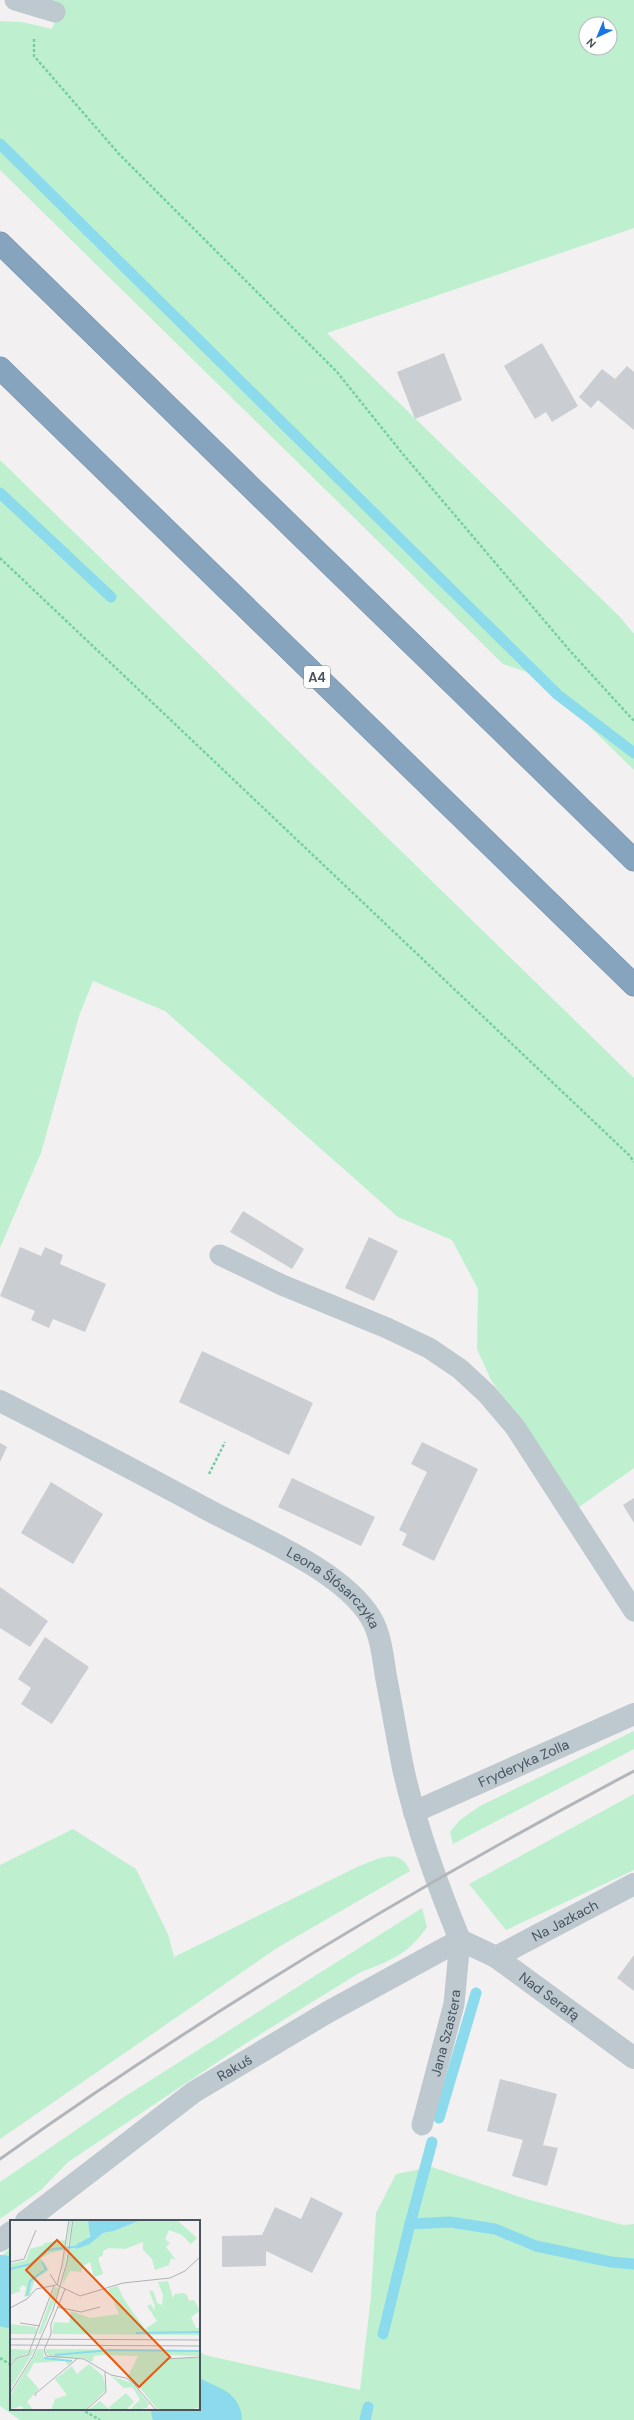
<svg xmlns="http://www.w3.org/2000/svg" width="634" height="2420" font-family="'DM Sans',sans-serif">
	<rect width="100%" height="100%" fill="#f2f0f0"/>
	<g fill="#bef0d0" fill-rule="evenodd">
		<path d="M47,0H634V228L327,333L620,617L634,634V770L538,676L503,664L0,170V21L22,22L52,29L60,3ZM586,24H610V48H586Z"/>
		<polygon points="0,460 634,1078 634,1468 579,1507 491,1380 477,1349 478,1289 452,1240 398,1217 165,1011 93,981 79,1016 41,1153 0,1248"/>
		<polygon points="634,1731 634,1749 453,1844 450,1832 460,1820 480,1806"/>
		<polygon points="634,1794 634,1870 506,1930 469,1884"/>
		<path d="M73,1829L136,1869L168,1934L174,1957L357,1867C377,1860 399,1845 410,1871L277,1948L0,2139V1865Z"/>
		<path d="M422,1908L427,1927C408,1955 389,1961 359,1973L243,2045L68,2162L41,2190L0,2219V2182L124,2097Z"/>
		<polygon points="432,2167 523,2198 623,2225 634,2224 634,2420 20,2420 0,2406 0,2257 11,2248 11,2409 199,2409 199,2351 205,2355 360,2390 371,2296 376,2213 396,2174"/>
	</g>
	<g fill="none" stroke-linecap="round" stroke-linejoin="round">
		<g stroke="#8bdbed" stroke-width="11">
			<polyline points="0,144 558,695 634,753"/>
			<polyline points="0,493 111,597"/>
			<polyline points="439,2118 476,1993"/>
			<polyline points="410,2224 432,2142"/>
			<polyline points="383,2334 410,2224 450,2222 495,2229 536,2246 611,2262 634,2264"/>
			<polyline points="365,2420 368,2407"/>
		</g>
		<g stroke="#8bdbed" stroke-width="68">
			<polyline points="0,2289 11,2294"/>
			<polyline points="185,2409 208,2420"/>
		</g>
	</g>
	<g fill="#cacdd2">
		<polygon points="542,343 578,406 552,422 546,412 535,419 504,366"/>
		<polygon points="444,353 462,400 415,419 397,372"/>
		<polygon points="627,366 634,372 634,430 598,400 591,408 579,397 602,369 615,379"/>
		<polygon points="243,1211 304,1249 292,1269 230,1232"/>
		<polygon points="369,1237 398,1251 374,1301 345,1288"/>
		<polygon points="20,1247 41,1256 45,1247 63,1255 60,1264 106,1284 85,1332 53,1319 49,1328 31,1320 35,1311 0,1296"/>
		<polygon points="202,1351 313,1403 289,1455 179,1402"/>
		<polygon points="422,1442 478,1469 434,1561 402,1545 407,1534 399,1530 427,1472 411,1464"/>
		<polygon points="0,1443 7,1447 0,1462"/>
		<polygon points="292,1478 375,1517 361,1546 278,1507"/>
		<polygon points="51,1482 103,1514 73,1564 21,1533"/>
		<polygon points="634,1498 634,1523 623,1505"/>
		<polygon points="0,1587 48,1621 30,1647 0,1628"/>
		<polygon points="45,1637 89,1667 52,1724 21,1704 31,1688 18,1679"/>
		<polygon points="634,1955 634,1991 617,1978"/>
		<polygon points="500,2079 557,2094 543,2145 558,2148 547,2186 512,2176 523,2140 487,2131"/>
		<polygon points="311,2197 343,2213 312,2273 266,2251 266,2266 222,2267 222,2236 262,2235 275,2207 301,2219"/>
	</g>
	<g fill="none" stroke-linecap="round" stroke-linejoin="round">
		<defs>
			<g id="motorway">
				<polyline points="0,243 634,860"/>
				<polyline points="0,368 634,985"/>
			</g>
		</defs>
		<use href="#motorway" stroke="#728fab" stroke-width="23"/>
		<g stroke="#76cea1" stroke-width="2.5" stroke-dasharray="3 2" stroke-linecap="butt">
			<polyline points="34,39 34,56 119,154 337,372 402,453 571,652 634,721"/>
			<polyline points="0,558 629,1155 634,1162"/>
			<polyline points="209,1474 225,1442"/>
			<polyline points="0,2358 11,2365"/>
			<polyline points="81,2409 100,2420"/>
		</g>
		<g stroke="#bdc8cf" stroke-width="21">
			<polyline points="15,0 55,12"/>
			<polyline points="220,1255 282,1285 387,1328 429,1348 460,1369 487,1394 515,1427 634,1611"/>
			<path id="s1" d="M422,2125L454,2004L460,1940"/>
		</g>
		<g stroke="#bdc8cf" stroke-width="22">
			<path id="s2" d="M0,1401C71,1437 142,1474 212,1512C259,1537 343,1571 371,1618C381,1635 383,1658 386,1677C392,1707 397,1738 403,1768C416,1827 437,1884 460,1940"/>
			<path id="s3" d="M414,1812L634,1714"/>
			<path id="s4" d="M460,1940L496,1957L634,2058"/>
			<path id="s5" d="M496,1957L634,1884"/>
			<path id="s6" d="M26,2221L194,2092L328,2012L460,1940"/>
			<polyline points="0,2241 11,2232"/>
		</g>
		<use href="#motorway" stroke="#87a4bf" stroke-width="22"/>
		<path stroke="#b2b5ba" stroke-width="3" d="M0,2159C202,2015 415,1887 634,1771"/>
	</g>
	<g text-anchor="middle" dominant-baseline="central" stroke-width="3" stroke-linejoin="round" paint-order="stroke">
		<rect fill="#fff" stroke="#7e878e" stroke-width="1" x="304" y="666" width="26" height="22" rx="3"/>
		<g font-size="13" font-weight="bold" fill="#47545e">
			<text x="317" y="677">A4</text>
		</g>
		<g font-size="14" fill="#47545e" stroke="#fff">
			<text stroke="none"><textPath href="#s2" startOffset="384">Leona Ślósarczyka</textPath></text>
			<text stroke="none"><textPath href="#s3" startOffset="120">Fryderyka Zolla</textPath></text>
			<text stroke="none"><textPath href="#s5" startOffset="78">Na Jazkach</textPath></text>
			<text stroke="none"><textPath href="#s4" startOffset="106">Nad Serafą</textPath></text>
			<text stroke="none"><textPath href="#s1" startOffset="95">Jana Szastera</textPath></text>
			<text stroke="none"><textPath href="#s6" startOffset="259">Rakuś</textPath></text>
		</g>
	</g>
	<g transform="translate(10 2220)">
		<rect width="190" height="190" fill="#f2f0f0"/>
		<path d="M60,0H62L61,8L50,65ZM64,0H78L80,9L79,18L67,24H80L93,13L104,11L131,0H167L187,18L181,24L172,15L159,10L155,19L160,23L156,27L166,40L161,38L159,45L145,50L142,39L133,30V22L115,29L99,28L93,31V35L88,38L93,54L84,57L80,42L73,46L71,52L60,51L52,66ZM55,20L54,30L40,33L31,38L39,50L25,59L20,75L14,77L16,67L12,65L9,69L11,71L0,75V44L16,40L20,29L34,25V23ZM158,61L163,78L165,74L174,73L177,75L179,81L184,80L190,91L181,97L186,108H190V115L42,114L44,102L59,103L61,91L80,98L109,94L98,69L108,66L113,78L135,109L147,101L137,86L141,84L144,90L145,87L139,70L144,72L147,83L152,85L153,75L148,62ZM45,67L49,68L44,82L31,114H28ZM0,104L25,107L27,109L26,114H0ZM0,129H6L19,130L17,134L8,137L0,144ZM21,129H25L0,170V147L7,139L18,136ZM28,129H33L34,137L38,139L63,141L58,145L55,141L24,143L17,155L29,169L17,182L23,190H14L11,186L0,190V176ZM36,129L190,130V136L160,135L156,138H190V190L187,187L183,190H148L127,164L117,158L128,136L92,135L84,136L82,142L73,138H43L35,133ZM79,144L93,156L96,170L75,190H41L45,179L57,175L45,159L62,146L67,154ZM101,156L122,163L139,184L137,188L123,190L121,188L130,180L125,171L122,167L114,168ZM116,173L124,182L116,190H102L99,187ZM90,181L100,190H78Z" fill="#bef0d0"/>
		<path d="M78,0H131L104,11L93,13L80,24L66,29L67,24L80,17Z" fill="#8bdbed"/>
		<path fill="none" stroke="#8bdbed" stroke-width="2" d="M0,49L21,44L37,30L71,26M17,76L20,61L36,49L32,42M126,113L190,112M45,135L100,130L190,131M34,138L62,141"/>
		<path fill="none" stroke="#aeb2b6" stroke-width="1" d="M0,42L14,39L26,10M40,54L47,65M47,65L70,76L113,63L160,58L175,51L190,37M47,65L52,45L59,0M55,69L41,104V114L34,130L36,136L74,139L101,155L116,158L123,163L146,190M47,87L71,92L90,87M0,88L17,79L26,69L46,65M10,103L30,106M0,119L190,120M0,125L190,126M156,139L190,137M0,146L7,138L18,135L44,66M0,173L23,136L43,90L57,42L63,0M26,176L25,174L67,139M76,190L96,172L95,152"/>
		<path fill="#e8590c" fill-opacity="0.15" stroke="#e8590c" stroke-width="2" d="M47,20L160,137L129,167L16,50Z"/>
		<rect width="190" height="190" fill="none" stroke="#47545e" stroke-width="2"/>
	</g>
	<g transform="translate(598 36) rotate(224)"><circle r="19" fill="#ffffff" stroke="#b5bbbf"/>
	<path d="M0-3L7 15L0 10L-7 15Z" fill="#1876e4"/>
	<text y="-6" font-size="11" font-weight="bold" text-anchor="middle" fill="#47545e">N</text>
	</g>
</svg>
